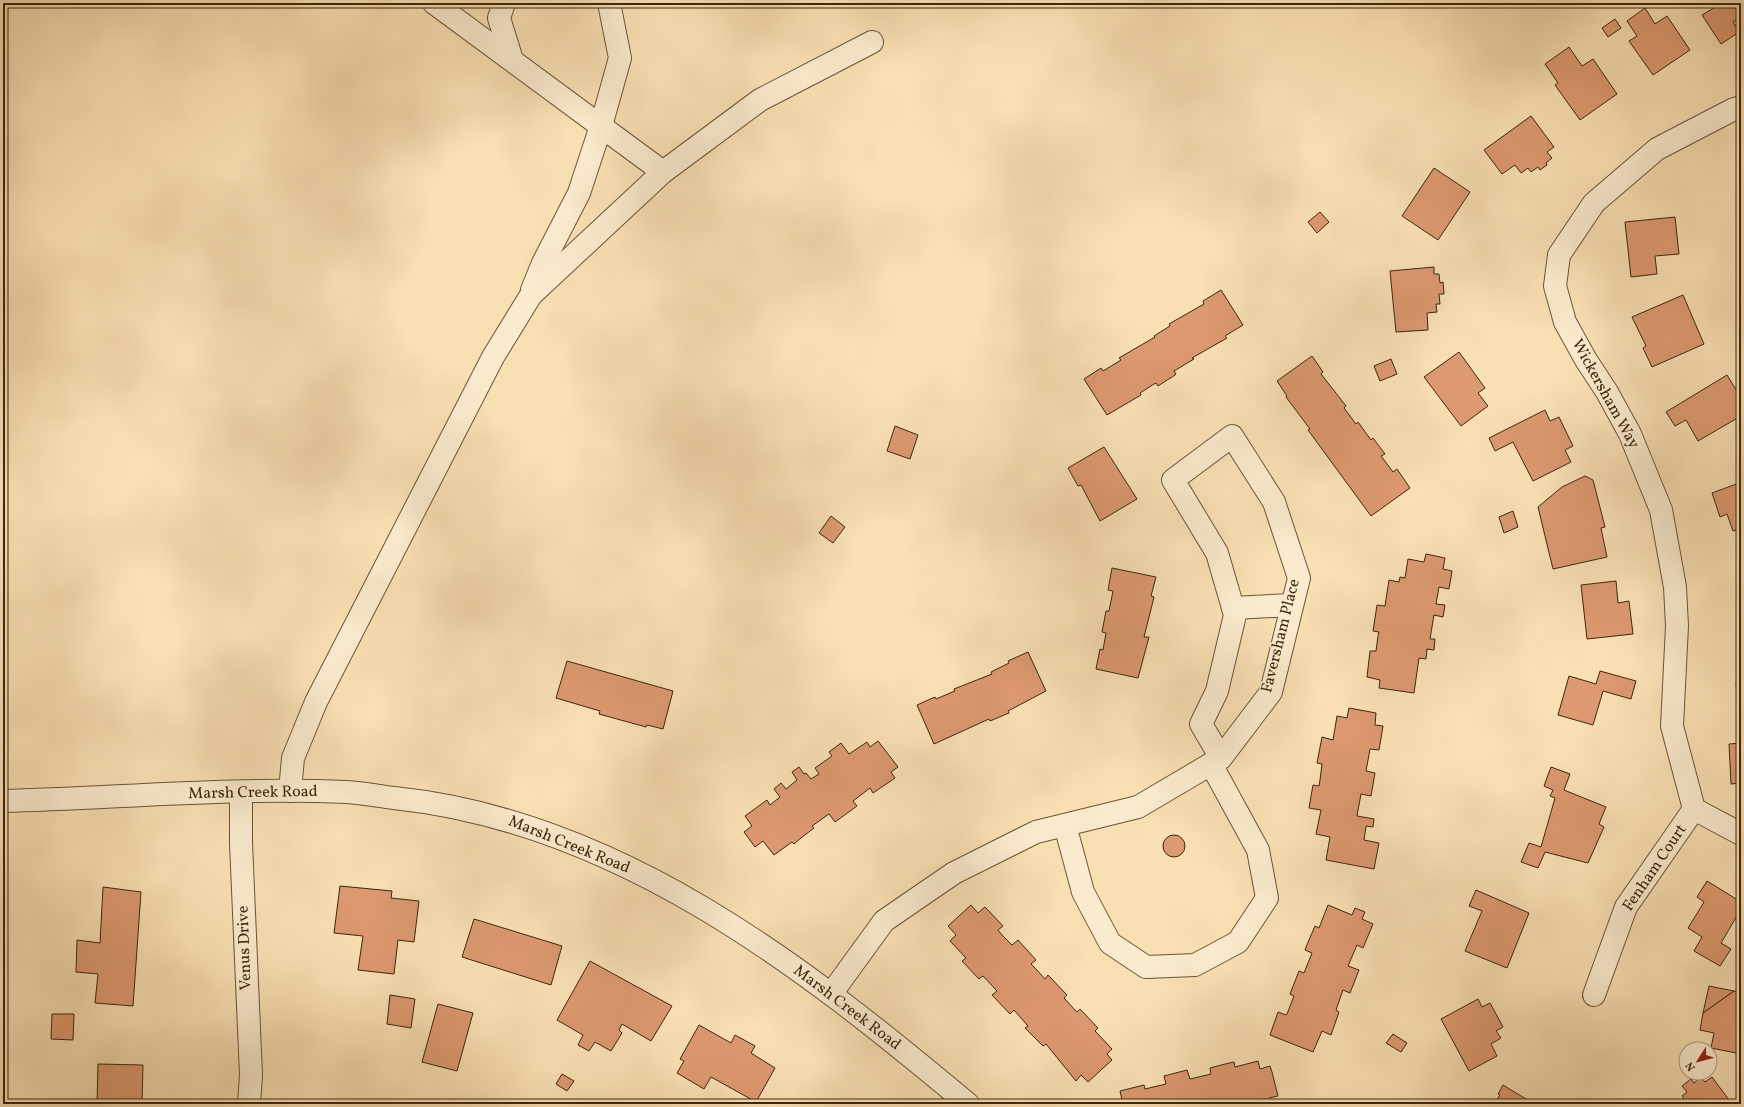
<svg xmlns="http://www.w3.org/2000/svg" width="1744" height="1107" font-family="Vollkorn,serif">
	<rect width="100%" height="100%" fill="#f9e0b3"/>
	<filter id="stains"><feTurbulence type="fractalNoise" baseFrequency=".005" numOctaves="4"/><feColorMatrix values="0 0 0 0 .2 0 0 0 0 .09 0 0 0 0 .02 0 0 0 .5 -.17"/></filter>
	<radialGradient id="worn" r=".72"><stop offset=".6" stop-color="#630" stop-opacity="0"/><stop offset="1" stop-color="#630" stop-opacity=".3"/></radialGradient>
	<g fill="#dd9971" stroke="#3b2610">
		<polygon points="1715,3 1741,3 1741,20 1740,18 1733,22 1739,32 1721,44 1702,15 1717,6"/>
		<polygon points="1645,8 1655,24 1667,16 1690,50 1653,75 1629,41 1637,36 1627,21"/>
		<polygon points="1615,19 1621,28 1608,37 1602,28"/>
		<polygon points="1569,47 1582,66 1593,59 1617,94 1580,120 1555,85 1558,83 1545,64"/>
		<polygon points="1531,116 1554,147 1547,152 1552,158 1546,163 1547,165 1540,170 1538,167 1531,172 1528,168 1521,173 1515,165 1502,174 1484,150"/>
		<polygon points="1434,168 1470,192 1438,240 1402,216"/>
		<polygon points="1320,212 1329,222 1317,233 1308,222"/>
		<polygon points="1675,217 1679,254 1655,256 1657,274 1631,277 1625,222"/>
		<polygon points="1434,267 1434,274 1439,274 1440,283 1443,282 1444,294 1439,294 1440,304 1436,304 1437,312 1427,313 1428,330 1396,332 1390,271"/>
		<polygon points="1221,290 1243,325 1225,336 1227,338 1192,358 1194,359 1174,371 1176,374 1175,375 1158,386 1156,383 1154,384 1140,393 1141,395 1107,415 1084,379 1101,368 1103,371 1121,360 1119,358 1155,337 1154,336 1170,326 1169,324 1204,304 1203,301"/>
		<polygon points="1683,295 1704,344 1652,367 1643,348 1646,346 1632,317"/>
		<polygon points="1459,352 1485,388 1478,393 1488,406 1461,426 1424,377"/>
		<polygon points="1312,356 1323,372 1321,374 1346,406 1344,408 1356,424 1358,422 1371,440 1373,438 1385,454 1381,456 1393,472 1397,469 1410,488 1371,516 1308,430 1310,429 1286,397 1287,396 1277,381"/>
		<polygon points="1391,359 1397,374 1380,381 1374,366"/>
		<polygon points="1727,375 1741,398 1741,416 1698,441 1686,420 1675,426 1666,412"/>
		<polygon points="1545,410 1550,421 1559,417 1573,446 1565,450 1571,462 1533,481 1513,442 1495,451 1489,438"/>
		<polygon points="895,426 918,435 910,459 887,451"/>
		<polygon points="1104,447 1137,499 1100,521 1081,485 1078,486 1068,468"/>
		<polygon points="1585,476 1593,480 1605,527 1601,528 1607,557 1553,569 1538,507 1562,487"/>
		<polygon points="1739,483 1741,483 1741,528 1733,531 1727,514 1720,517 1712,493"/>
		<polygon points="1513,511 1518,527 1504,533 1499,517"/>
		<polygon points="831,516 845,527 833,543 819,533"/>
		<polygon points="1426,554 1445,558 1443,569 1452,571 1449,589 1439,587 1436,604 1445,605 1443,617 1434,615 1430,639 1435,639 1434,650 1427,649 1426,659 1419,658 1414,693 1379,688 1380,680 1367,677 1370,651 1376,651 1378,636 1379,632 1373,631 1377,605 1385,606 1389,580 1399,582 1400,577 1405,578 1408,559 1424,562"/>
		<polygon points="1739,557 1741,557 1741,600 1738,600"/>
		<polygon points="1112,568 1156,577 1151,596 1154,597 1144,637 1149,637 1138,678 1096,669 1100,649 1103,650 1106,633 1102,632 1106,611 1109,611 1113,591 1108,590"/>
		<polygon points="1616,581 1618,603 1629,601 1633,634 1587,639 1581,585"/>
		<polygon points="1739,644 1741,644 1741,688 1736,687"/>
		<polygon points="1028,652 1046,691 1008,711 1009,713 990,721 989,719 934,744 917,705 935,697 936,699 955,691 954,689 992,674 991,672 1009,663 1008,661"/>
		<polygon points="567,661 673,691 663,729 647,725 646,727 599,714 600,711 556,698"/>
		<polygon points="1600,671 1636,681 1631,699 1603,691 1593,725 1558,715 1569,676 1596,684"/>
		<polygon points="1349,708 1376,713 1375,725 1383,726 1379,750 1370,749 1366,771 1375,773 1371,796 1361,794 1357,816 1374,819 1373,827 1366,826 1364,840 1379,843 1374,869 1326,860 1330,837 1316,834 1321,810 1309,808 1313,785 1319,786 1320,780 1322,764 1317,763 1322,737 1333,740 1337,716 1347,718"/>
		<polygon points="878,741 898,767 891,772 895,778 873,793 870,788 853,801 857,806 835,822 829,814 812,826 814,828 801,838 794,844 792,842 774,855 763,841 755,847 744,832 752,826 745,816 767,800 770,805 780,797 774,789 781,783 786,789 797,780 792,772 799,767 804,774 806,773 811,779 819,774 815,768 832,756 829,752 841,743 849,754 867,742 870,747"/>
		<polygon points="1741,743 1741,783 1731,784 1729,744"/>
		<polygon points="1551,767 1570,774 1564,790 1606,807 1599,824 1604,827 1588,863 1545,852 1538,868 1521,862 1529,843 1541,847 1555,798 1550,796 1553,790 1544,786"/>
		<circle cx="1174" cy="846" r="11"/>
		<polygon points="1707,881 1741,902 1741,909 1721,943 1731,949 1720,966 1694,951 1702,937 1688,928 1704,902 1697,897"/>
		<polygon points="340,886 392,891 391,898 419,901 414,942 398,940 394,974 358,970 363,936 334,933"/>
		<polygon points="103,887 141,892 133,1006 95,1003 98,974 76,972 77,940 100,943"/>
		<polygon points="1476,890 1529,913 1507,968 1465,951 1482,911 1469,906"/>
		<polygon points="971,905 978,913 985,907 1003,926 998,930 1002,935 1012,945 1018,940 1036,960 1031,964 1035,968 1045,979 1048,975 1067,995 1064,998 1075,1010 1077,1012 1080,1009 1098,1028 1095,1031 1112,1049 1107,1054 1112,1060 1088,1082 1081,1075 1076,1081 1046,1044 1043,1046 1025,1028 1028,1026 1014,1010 1010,1014 992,995 997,991 983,976 979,979 962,961 966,958 950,941 956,935 948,926"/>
		<polygon points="1328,905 1352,915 1355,908 1365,912 1362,919 1373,924 1363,948 1357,945 1348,966 1359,970 1350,993 1343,990 1336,1010 1339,1012 1331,1035 1322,1031 1313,1052 1270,1035 1278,1012 1286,1015 1287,1014 1294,996 1290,994 1299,971 1304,973 1312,953 1305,950 1306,947 1315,926 1319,928"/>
		<polygon points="474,919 562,946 551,985 462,957"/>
		<polygon points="590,961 672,1006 651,1041 622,1024 619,1030 622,1033 611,1051 595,1042 589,1051 578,1045 583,1035 557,1020"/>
		<polygon points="1709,986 1734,991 1703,1013"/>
		<polygon points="1734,991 1741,992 1741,1054 1711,1048 1714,1033 1700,1030 1703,1013"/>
		<polygon points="390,995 415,999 411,1028 387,1024"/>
		<polygon points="1478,999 1482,1007 1490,1003 1503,1027 1496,1031 1501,1038 1491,1044 1497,1056 1469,1071 1441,1019"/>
		<polygon points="438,1004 473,1013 457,1071 422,1062"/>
		<polygon points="52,1014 74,1014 73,1040 51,1039"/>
		<polygon points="699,1025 731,1043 735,1035 755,1046 751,1053 775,1068 756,1102 711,1077 704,1089 677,1073 684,1061 680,1059"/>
		<polygon points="1393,1034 1407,1043 1401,1052 1386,1043"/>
		<polygon points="1258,1061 1260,1069 1270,1066 1272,1072 1278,1096 1269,1098 1270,1104 1112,1104 1111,1103 1122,1100 1120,1091 1144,1085 1145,1089 1166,1084 1164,1076 1168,1075 1187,1070 1190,1079 1211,1074 1210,1068 1225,1064 1234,1062 1235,1067"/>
		<polygon points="98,1064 143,1065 142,1104 97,1104"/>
		<polygon points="562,1074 574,1081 567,1091 556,1084"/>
		<polygon points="1701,1077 1705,1082 1712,1077 1732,1104 1677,1104 1684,1098 1682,1096 1687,1092 1682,1086 1691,1079 1694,1083"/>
		<polygon points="1503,1085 1526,1099 1534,1104 1494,1104 1500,1095 1498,1094"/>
	</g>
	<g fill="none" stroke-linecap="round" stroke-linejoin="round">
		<defs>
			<g id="minor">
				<polyline points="504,3 499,18 512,60"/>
				<polyline points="1741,107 1734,109 1657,149 1594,203 1559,255 1555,286 1565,322 1586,360 1607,392 1630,434 1661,510 1675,587 1677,626 1672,726 1694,809 1741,834"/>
				<polyline points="663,172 760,100 872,42"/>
				<polyline points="532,290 543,263 579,193 601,126 620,58 609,3"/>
				<polyline points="1233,608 1292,605"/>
				<polyline points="290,791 293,758 316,702 493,357 531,295 663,172 434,3"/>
				<polyline points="241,792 241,843 251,1075 249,1104"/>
				<path d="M3,801C117,798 232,787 347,792C362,793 378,796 394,798C617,821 802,965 968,1104"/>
				<polyline points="1065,825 1083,892 1110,943 1146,967 1195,965 1238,942 1267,898 1258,850 1211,764"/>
				<polyline points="831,994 884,921 954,873 1036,832 1138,807 1211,764 1221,758 1271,692 1299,578 1274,502 1232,436 1173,480 1217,553 1235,615 1217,691 1201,724 1221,758"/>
				<polyline points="1594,995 1626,907 1694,809"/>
			</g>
		</defs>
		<use href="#minor" stroke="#6a5439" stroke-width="24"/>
		<use href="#minor" stroke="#fbebce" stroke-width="22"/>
	</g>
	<g text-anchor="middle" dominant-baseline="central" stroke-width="3" stroke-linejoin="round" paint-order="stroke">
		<g font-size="16" fill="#3b2610" stroke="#fbebce">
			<text transform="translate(1605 394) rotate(61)">Wickersham Way</text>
			<text transform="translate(1281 636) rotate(-76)">Faversham Place</text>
			<text transform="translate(253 793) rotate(-1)">Marsh Creek Road</text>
			<text transform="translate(569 845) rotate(22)">Marsh Creek Road</text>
			<text transform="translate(1655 868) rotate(-56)">Fenham Court</text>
			<text transform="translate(245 948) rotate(-92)">Venus Drive</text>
			<text transform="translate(847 1008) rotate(37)">Marsh Creek Road</text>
		</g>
	</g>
	<rect width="1744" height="1107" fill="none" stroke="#f9e0b3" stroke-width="16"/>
	<rect x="4" y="4" width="1736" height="1099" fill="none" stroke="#3b2610" stroke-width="2"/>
	<rect x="8" y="8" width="1728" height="1091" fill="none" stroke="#3b2610"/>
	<g transform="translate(1698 1061) rotate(234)"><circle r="19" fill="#fbebce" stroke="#ae9c82"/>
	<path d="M0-3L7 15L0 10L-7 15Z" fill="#8f2418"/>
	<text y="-6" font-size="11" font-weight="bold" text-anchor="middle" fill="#3b2610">N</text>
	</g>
	<rect width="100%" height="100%" filter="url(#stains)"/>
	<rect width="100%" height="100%" fill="url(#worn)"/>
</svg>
